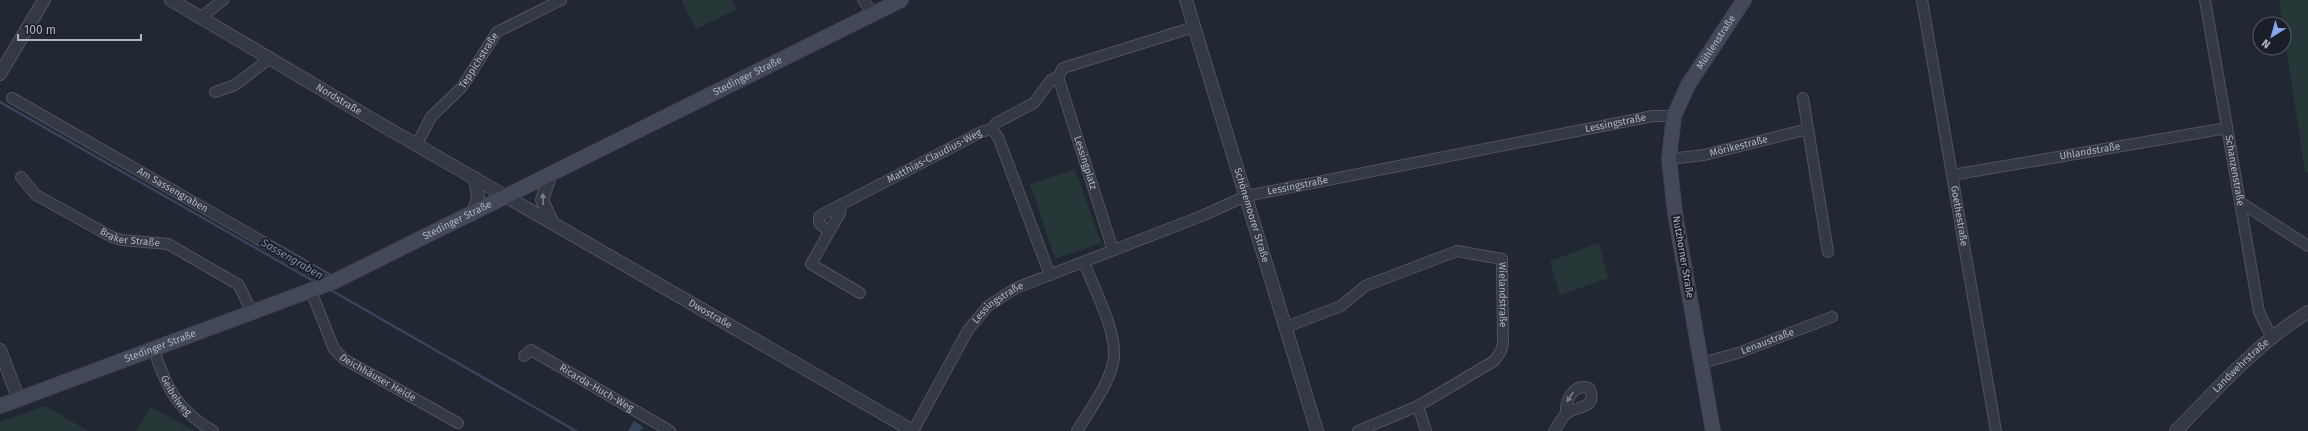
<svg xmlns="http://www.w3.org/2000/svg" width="2308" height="431" font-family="'Fira Sans',sans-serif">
	<rect width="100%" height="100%" fill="#212733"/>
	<g fill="#273738">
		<polygon points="681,0 732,0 737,9 696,29"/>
		<polygon points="2279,0 2308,0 2308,172 2305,172"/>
		<polygon points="1075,169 1101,243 1055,259 1030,184"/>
		<polygon points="1599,243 1608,278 1560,295 1550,261"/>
		<polygon points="45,406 89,431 0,431 0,422"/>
		<polygon points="151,407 194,431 136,431"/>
	</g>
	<polygon fill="#38445b" points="634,421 643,427 640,431 628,431"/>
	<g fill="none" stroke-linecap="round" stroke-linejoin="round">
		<g stroke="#38445b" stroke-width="2.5">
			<polyline points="0,102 317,283"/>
			<polyline points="329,289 576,431"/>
		</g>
		<defs>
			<g id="minor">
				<polyline points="863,0 874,15"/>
				<path id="s1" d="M1922,0L1996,431"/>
				<path id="s2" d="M2205,0L2259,312L2272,338"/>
				<polyline points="200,18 223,0"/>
				<path id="s3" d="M1058,77L1113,250"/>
				<polyline points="215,92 235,85 269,59"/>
				<path id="s4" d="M12,98L333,282"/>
				<polyline points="1803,98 1828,252"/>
				<polyline points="992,129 998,137 1050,275"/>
				<path id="s5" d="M417,144L431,117L462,87L497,32L561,0"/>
				<path id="s6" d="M1669,159L1704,155L1808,129"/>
				<path id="s7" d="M1952,175L2227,128"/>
				<path id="s8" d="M21,177L36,195L112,237L122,240L168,244L239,285L252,313"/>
				<polyline points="2240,202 2308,246"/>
				<polyline points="841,205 840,213 811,264 860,293"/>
				<path id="s9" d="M829,232L819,223V217L823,214L981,132L992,129L996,123L1034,103L1051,80L1058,77L1063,68L1194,27"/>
				<path id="s10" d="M311,291L334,349L344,359L458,423"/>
				<path id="s11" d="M1286,327L1341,306L1365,286L1457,251L1502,259L1503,343L1501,351L1494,361L1418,406L1358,431"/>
				<path id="s12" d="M154,350C166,387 177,410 213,431"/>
				<path id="s13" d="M524,356L531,350L670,431"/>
				<path id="s14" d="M1702,363L1738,353L1832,317"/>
				<polyline points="1418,406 1426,431"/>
				<path id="s15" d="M913,431L968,330L988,306L1016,288L1204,215L1246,196L1653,116H1674"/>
				<path d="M1077,431C1090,409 1111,383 1114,357C1116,329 1094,289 1084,262"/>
				<path d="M1554,431C1558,426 1562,417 1567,413C1578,406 1599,408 1589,388C1573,383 1565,401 1566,414"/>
			</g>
			<g id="tertiary">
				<path id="s16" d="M171,0L375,121L913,431"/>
				<path id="s17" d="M1186,0L1317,431"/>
				<polyline points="0,74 44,0"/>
				<polyline points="550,176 542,200 552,222"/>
				<polyline points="473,214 478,197 475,178"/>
				<polyline points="0,350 19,400"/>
				<path id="s18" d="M2176,431C2218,388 2256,344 2308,312"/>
			</g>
			<g id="secondary">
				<path id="s19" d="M0,406L333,282L901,0"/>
				<path id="s20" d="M1713,431L1675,213L1669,159L1674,116L1688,85L1744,0"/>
			</g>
		</defs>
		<use href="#minor" stroke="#4f545f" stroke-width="12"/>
		<use href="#tertiary" stroke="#4f545f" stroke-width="14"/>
		<use href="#secondary" stroke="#3e434e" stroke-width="16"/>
		<use href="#minor" stroke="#343a44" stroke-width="10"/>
		<use href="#tertiary" stroke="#343a44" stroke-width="12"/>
		<use href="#secondary" stroke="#434957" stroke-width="14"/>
	</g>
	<defs><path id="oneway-solid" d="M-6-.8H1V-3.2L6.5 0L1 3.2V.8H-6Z"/></defs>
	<g fill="#777d89">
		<use href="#oneway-solid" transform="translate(543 199) rotate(-93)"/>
		<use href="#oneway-solid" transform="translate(1570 397) rotate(123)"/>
	</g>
	<g text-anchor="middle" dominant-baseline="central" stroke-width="4" stroke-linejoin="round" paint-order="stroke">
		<g font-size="10" fill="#aeb4c1" stroke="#1a1f29">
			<text stroke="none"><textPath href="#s20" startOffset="404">Mühlenstraße</textPath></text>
			<text stroke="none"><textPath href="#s5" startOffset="105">Teppichstraße</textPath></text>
			<text stroke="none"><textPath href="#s19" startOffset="818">Stedinger Straße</textPath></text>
			<text stroke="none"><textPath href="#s16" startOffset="195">Nordstraße</textPath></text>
			<text stroke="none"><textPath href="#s15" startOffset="804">Lessingstraße</textPath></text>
			<text stroke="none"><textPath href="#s6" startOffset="71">Mörikestraße</textPath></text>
			<text stroke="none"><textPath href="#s7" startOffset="140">Uhlandstraße</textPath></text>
			<text stroke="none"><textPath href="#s9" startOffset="150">Matthias-Claudius-Weg</textPath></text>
			<text stroke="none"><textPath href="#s3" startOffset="90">Lessingplatz</textPath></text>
			<text stroke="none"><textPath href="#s2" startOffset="173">Schanzenstraße</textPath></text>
			<text stroke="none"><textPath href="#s15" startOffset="480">Lessingstraße</textPath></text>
			<text stroke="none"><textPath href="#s4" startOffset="185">Am Sassengraben</textPath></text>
			<text stroke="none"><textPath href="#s17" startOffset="225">Schönemoorer Straße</textPath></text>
			<text stroke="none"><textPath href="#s1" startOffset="219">Goethestraße</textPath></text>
			<text stroke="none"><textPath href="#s19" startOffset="494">Stedinger Straße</textPath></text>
			<text stroke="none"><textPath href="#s8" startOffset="128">Braker Straße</textPath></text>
			<text transform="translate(1683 257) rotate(80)">Nutzhorner Straße</text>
			<text stroke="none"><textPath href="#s11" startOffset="270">Wielandstraße</textPath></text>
			<text stroke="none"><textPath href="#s15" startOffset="156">Lessingstraße</textPath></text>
			<text stroke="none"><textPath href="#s16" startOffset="624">Dwostraße</textPath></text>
			<text stroke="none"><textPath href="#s14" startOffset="69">Lenaustraße</textPath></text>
			<text stroke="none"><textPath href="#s19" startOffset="171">Stedinger Straße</textPath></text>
			<text stroke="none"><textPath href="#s18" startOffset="92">Landwehrstraße</textPath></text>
			<text stroke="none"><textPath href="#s10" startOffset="115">Deichhäuser Heide</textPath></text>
			<text stroke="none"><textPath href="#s13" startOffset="85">Ricarda-Huch-Weg</textPath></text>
			<text stroke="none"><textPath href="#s12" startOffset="51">Geibelweg</textPath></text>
		</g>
		<g font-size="11" font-style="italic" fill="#7989a7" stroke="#1a1f29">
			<text transform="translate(292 259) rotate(30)">Sassengraben</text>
		</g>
	</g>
	<g transform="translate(2272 36) rotate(217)"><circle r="19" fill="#1a1f29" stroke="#555b66"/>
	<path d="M0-3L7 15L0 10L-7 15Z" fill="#89a7ec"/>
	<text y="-6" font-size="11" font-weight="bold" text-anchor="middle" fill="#aeb4c1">N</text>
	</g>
	<path d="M18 34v6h123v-6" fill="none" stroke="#aeb4c1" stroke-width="2"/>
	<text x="24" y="34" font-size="12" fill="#aeb4c1" stroke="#1a1f29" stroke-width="3" paint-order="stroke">100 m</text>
</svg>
